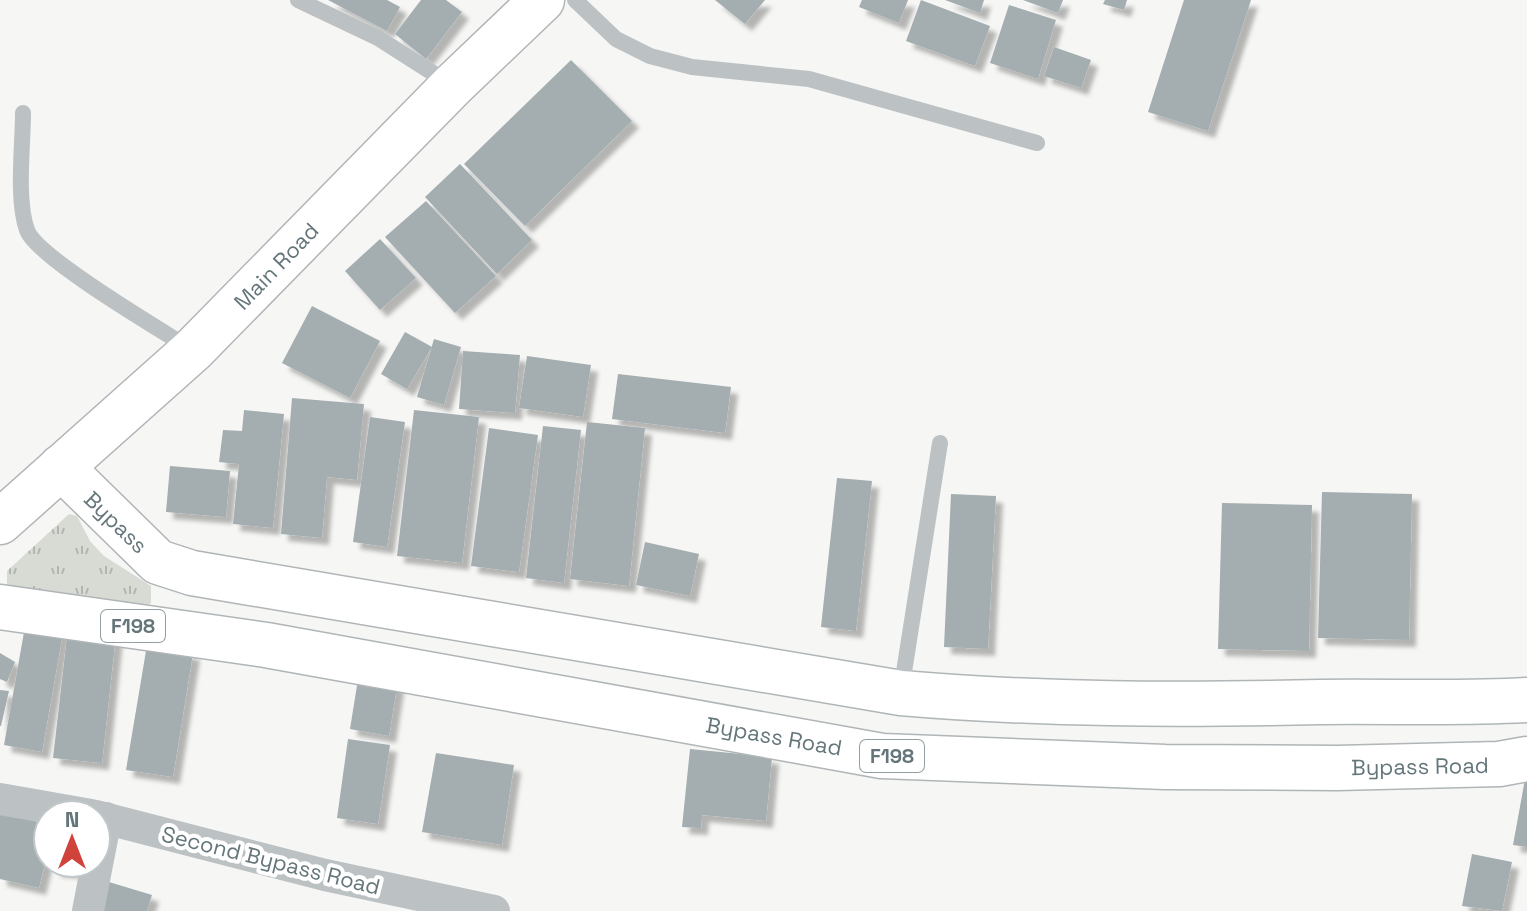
<svg xmlns="http://www.w3.org/2000/svg" width="1527" height="911" font-family="'Space Grotesk',sans-serif">
	<defs>
		<pattern id="grass-tufts" width="24" height="20" patternUnits="userSpaceOnUse" patternTransform="scale(2)"><rect width="24" height="20" fill="#d7dbd4"/><path d="M3 7l-1-3M5 7V3M7 7l1-3M15 17l-1-3M17 17v-4M19 17l1-3" fill="none" stroke="#b2b6b1"/></pattern>
		<filter id="shadow"><feDropShadow dx="7" dy="7" stdDeviation="2" flood-color="#0004"/></filter>
	</defs>
	<rect width="100%" height="100%" fill="#f6f6f4"/>
	<polygon fill="url(#grass-tufts)" points="69,514 77,516 90,541 104,556 151,586 151,603 143,610 12,590 7,584 7,571"/>
	<g fill="#a4adb0" filter="url(#shadow)">
		<polygon points="328,0 387,0 400,7 387,31"/>
		<polygon points="421,0 446,0 462,12 426,59 395,34"/>
		<polygon points="715,0 765,0 745,24"/>
		<polygon points="862,0 908,0 899,23 859,7"/>
		<polygon points="921,0 990,26 975,66 906,41"/>
		<polygon points="945,0 984,0 980,13"/>
		<polygon points="1023,0 1063,0 1058,13"/>
		<polygon points="1105,0 1127,0 1124,10 1103,4"/>
		<polygon points="1184,0 1251,0 1208,131 1148,112"/>
		<polygon points="1009,5 1056,20 1038,79 990,63"/>
		<polygon points="1054,47 1091,60 1081,88 1044,76"/>
		<polygon points="571,60 632,121 525,226 464,164"/>
		<polygon points="460,164 532,240 497,274 425,197"/>
		<polygon points="426,201 496,276 455,313 385,237"/>
		<polygon points="380,239 416,278 380,310 345,271"/>
		<polygon points="312,306 380,341 350,398 282,363"/>
		<polygon points="405,332 432,347 407,389 381,374"/>
		<polygon points="434,339 461,347 444,405 417,397"/>
		<polygon points="463,351 520,355 515,413 459,409"/>
		<polygon points="527,356 591,365 583,417 519,408"/>
		<polygon points="618,374 731,387 725,433 612,419"/>
		<polygon points="292,398 364,404 357,480 327,477 322,538 281,534"/>
		<polygon points="244,410 284,414 273,528 233,524 239,464 219,462 223,430 242,431"/>
		<polygon points="414,410 479,417 462,563 397,556"/>
		<polygon points="370,417 405,422 387,547 353,542"/>
		<polygon points="587,422 645,428 629,586 570,579"/>
		<polygon points="543,426 581,430 564,583 526,578"/>
		<polygon points="489,428 538,435 519,572 471,566"/>
		<polygon points="170,466 230,471 226,517 166,512"/>
		<polygon points="837,478 872,481 856,631 821,627"/>
		<polygon points="1322,492 1412,494 1409,640 1318,638"/>
		<polygon points="951,494 996,496 988,649 944,647"/>
		<polygon points="1222,503 1312,505 1309,651 1218,649"/>
		<polygon points="645,542 699,554 690,596 636,585"/>
		<polygon points="26,621 64,627 42,752 4,745"/>
		<polygon points="68,628 116,634 102,763 53,758"/>
		<polygon points="147,645 193,653 173,777 126,770"/>
		<polygon points="0,653 15,662 7,682 0,679"/>
		<polygon points="359,673 398,680 389,736 350,729"/>
		<polygon points="0,690 9,691 1,726 0,726"/>
		<polygon points="348,739 390,745 378,824 337,818"/>
		<polygon points="690,749 772,757 766,821 702,815 701,828 682,827"/>
		<polygon points="436,753 514,765 502,845 422,832"/>
		<polygon points="1525,779 1527,779 1527,847 1513,845"/>
		<polygon points="0,813 48,824 48,851 39,888 0,879"/>
		<polygon points="1472,854 1512,862 1502,911 1462,906"/>
		<polygon points="55,863 81,863 79,872 54,870"/>
		<polygon points="109,882 152,895 147,911 101,911"/>
	</g>
	<g fill="none" stroke-linecap="round" stroke-linejoin="round">
		<defs>
			<g id="primary">
				<path d="M61,467L158,562L192,573L901,693C1041,705 1179,705 1320,702C1390,701 1458,704 1527,700"/>
				<polyline points="0,522 193,350 452,86 542,0"/>
				<polyline points="0,607 266,645 882,756 1165,767 1337,768 1499,764 1527,759"/>
			</g>
		</defs>
		<use href="#primary" stroke="#b0b5b7" stroke-width="47"/>
		<g stroke="#bcc1c3" stroke-width="16">
			<polyline points="298,0 378,38 450,84"/>
			<polyline points="575,0 616,39 650,56 692,67 809,79 1037,143"/>
			<path d="M23,113C23,146 16,199 27,230C36,257 161,330 191,349"/>
			<polyline points="901,691 940,443"/>
		</g>
		<g stroke="#bcc1c3" stroke-width="32">
			<polyline points="0,799 91,815"/>
			<polyline points="96,816 325,875 494,911"/>
			<polyline points="88,911 106,818"/>
		</g>
		<use href="#primary" stroke="#fff" stroke-width="44"/>
	</g>
	<g text-anchor="middle" dominant-baseline="central" stroke-width="8" stroke-linejoin="round" paint-order="stroke">
		<g fill="#fff" stroke="#939fa3" stroke-width="2">
			<rect x="101" y="610" width="64" height="32" rx="6"/>
			<rect x="860" y="740" width="64" height="32" rx="6"/>
		</g>
		<g font-size="20" font-weight="bold" fill="#65767b">
			<text x="133" y="626">F198</text>
			<text x="892" y="756">F198</text>
		</g>
		<g font-size="22" fill="#65767b" stroke="#fff">
			<text transform="translate(276 266) rotate(-46)">Main Road</text>
			<text transform="translate(116 522) rotate(44)">Bypass</text>
			<text transform="translate(774 736) rotate(10)">Bypass Road</text>
			<text transform="translate(1420 766) rotate(-1)">Bypass Road</text>
			<text transform="translate(271 860) rotate(14)">Second Bypass Road</text>
		</g>
	</g>
	<g transform="translate(72 839)"><circle r="38" fill="#ffffff" stroke="#c1c8ca" stroke-width="2"/>
	<path d="M0-6L14 30L0 20L-14 30Z" fill="#cf433b"/>
	<text y="-12" font-size="22" font-weight="bold" text-anchor="middle" fill="#65767b">N</text>
	</g>
</svg>
